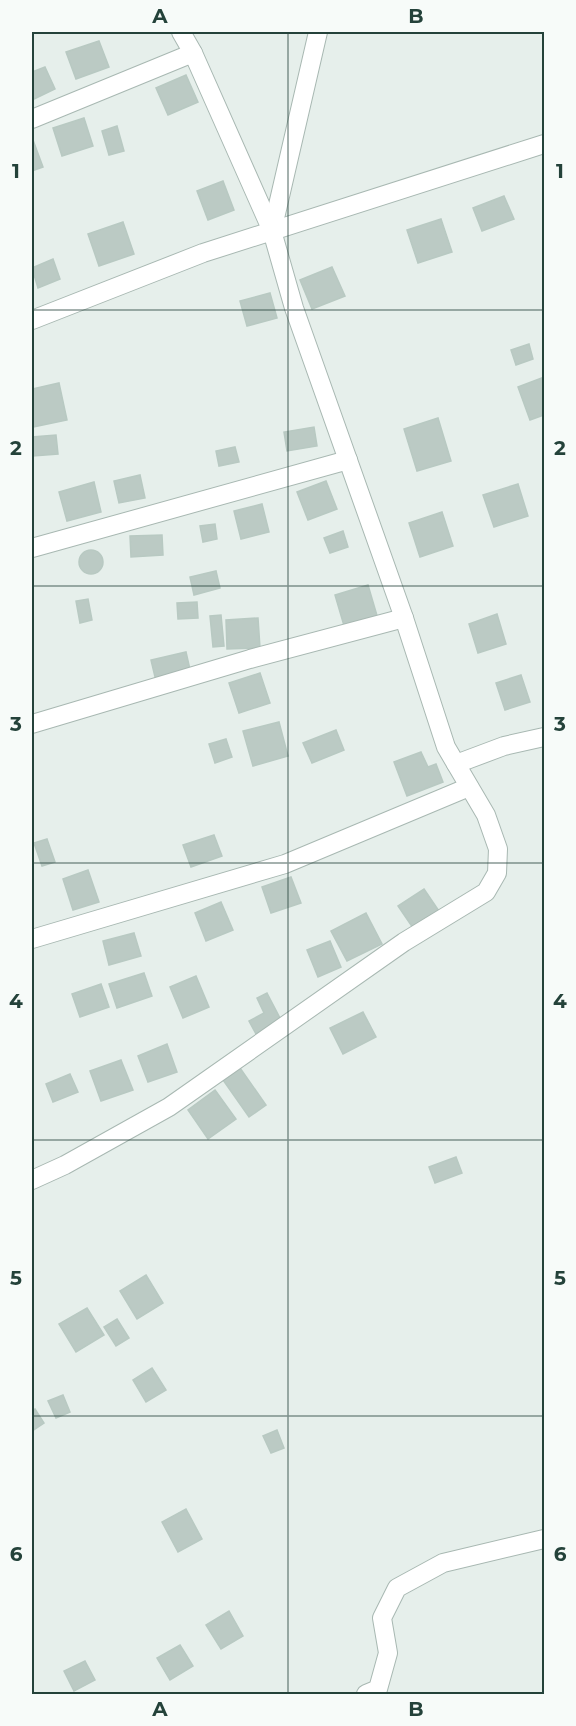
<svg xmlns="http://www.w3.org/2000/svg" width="576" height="1726" font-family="Montserrat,sans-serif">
	<rect width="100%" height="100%" fill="#e6efeb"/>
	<g fill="#bbcac4" stroke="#b8c9c2" stroke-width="1.5">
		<polygon points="99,41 109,67 76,79 66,52"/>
		<polygon points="45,67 55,89 32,100 32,72"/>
		<polygon points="186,75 198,102 168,115 156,88"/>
		<polygon points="84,118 93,146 62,156 53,128"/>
		<polygon points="117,126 124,151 109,155 102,131"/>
		<polygon points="33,140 43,167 32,171 32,141"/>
		<polygon points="223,181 234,210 208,220 197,191"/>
		<polygon points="504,196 514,219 482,231 473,208"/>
		<polygon points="441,219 452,252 418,263 407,230"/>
		<polygon points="123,222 134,254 99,266 88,234"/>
		<polygon points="53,259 60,279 38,288 32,268"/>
		<polygon points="332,267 345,296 312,309 300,280"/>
		<polygon points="270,293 277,318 247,326 240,301"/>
		<polygon points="529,344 533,359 516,365 511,350"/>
		<polygon points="544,377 544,415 530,420 518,387"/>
		<polygon points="59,383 67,420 33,427 32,389"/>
		<polygon points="438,418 451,461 417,471 404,429"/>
		<polygon points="314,427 317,446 287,451 284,432"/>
		<polygon points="56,435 58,454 33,456 32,437"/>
		<polygon points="235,447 239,462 219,466 216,451"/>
		<polygon points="140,475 145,498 119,503 114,481"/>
		<polygon points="326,481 337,509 308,520 297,492"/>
		<polygon points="94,482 101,512 67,521 59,492"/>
		<polygon points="518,484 528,516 494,527 483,495"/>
		<polygon points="262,504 269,532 241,539 234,511"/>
		<polygon points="442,512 453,546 420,557 409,523"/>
		<polygon points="215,524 217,539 203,542 200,526"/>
		<polygon points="343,531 348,547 330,553 324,538"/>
		<polygon points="162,535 163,555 131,557 130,536"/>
		<circle cx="91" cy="562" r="12"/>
		<polygon points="216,571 220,588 194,595 190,577"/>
		<polygon points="368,585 378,619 345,629 335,595"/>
		<polygon points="88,599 92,620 80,623 76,601"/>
		<polygon points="197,602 198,618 178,619 177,603"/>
		<polygon points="497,614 506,644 478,653 469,624"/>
		<polygon points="221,615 224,646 213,647 210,616"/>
		<polygon points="258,618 260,648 227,649 226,620"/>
		<polygon points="186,652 191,674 156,681 151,660"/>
		<polygon points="260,673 270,703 239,713 229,683"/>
		<polygon points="521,675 530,702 505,710 496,683"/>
		<polygon points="279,722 288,756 253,766 243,731"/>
		<polygon points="336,730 344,750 312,763 303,743"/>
		<polygon points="226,739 232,757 215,763 209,744"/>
		<polygon points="421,752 428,767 436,764 443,782 407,796 394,762"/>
		<polygon points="214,835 222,856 191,867 183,845"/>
		<polygon points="47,839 55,862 42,866 34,843"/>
		<polygon points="88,870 99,902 73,910 63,879"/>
		<polygon points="291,877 301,903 271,913 262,887"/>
		<polygon points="424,889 439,911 413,928 398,906"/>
		<polygon points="221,902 233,930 206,941 195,913"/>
		<polygon points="366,913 382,944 347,961 331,931"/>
		<polygon points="134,933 141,956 109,965 103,941"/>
		<polygon points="330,941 341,967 318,977 307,950"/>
		<polygon points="144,973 152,996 117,1008 109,984"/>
		<polygon points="196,976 209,1007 183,1018 170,987"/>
		<polygon points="101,984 109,1007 80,1017 72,994"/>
		<polygon points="267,993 281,1020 256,1034 249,1021 264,1013 257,998"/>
		<polygon points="363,1012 376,1037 343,1054 330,1028"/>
		<polygon points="167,1044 177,1072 148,1082 138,1056"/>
		<polygon points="121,1060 133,1090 101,1101 90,1071"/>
		<polygon points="240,1068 266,1105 249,1117 223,1080"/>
		<polygon points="70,1074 78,1092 53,1102 46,1084"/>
		<polygon points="215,1090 236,1119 208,1139 188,1110"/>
		<polygon points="456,1157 462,1173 435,1183 429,1167"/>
		<polygon points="146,1275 163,1303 137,1319 120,1291"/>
		<polygon points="87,1308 104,1335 76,1352 59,1324"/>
		<polygon points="117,1319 129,1338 116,1346 104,1327"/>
		<polygon points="152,1368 166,1390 146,1402 133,1380"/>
		<polygon points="63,1395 70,1412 56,1418 48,1401"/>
		<polygon points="35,1409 44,1423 32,1431 32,1411"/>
		<polygon points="277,1430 284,1448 271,1453 263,1436"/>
		<polygon points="186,1509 202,1539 178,1552 162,1522"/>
		<polygon points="229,1611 243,1636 221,1649 206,1625"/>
		<polygon points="180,1645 193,1666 170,1680 157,1658"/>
		<polygon points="85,1661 95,1680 74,1691 64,1671"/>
	</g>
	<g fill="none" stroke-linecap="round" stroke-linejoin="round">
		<defs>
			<g id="minor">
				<polyline points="32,119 193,53"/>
				<polyline points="272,231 318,32"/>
				<polyline points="32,320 203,253 544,144"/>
				<polyline points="32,548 348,460"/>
				<polyline points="32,724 250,659 404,618"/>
				<polyline points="456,764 504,746 544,737"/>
				<polyline points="32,939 285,864 469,787"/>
				<polyline points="32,1180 65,1165 169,1107 404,942 486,892 497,873 498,849 486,815 446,747 404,618 294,308 272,231 193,53 181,32"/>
				<polyline points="366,1694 378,1689 388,1653 382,1618 397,1588 443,1563 544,1539"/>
			</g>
		</defs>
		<use href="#minor" stroke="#a8b8b2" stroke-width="20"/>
		<use href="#minor" stroke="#fff" stroke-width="18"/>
	</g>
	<path fill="none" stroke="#24423a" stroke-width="1.5" stroke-opacity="0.55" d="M288,32V1694M32,310H544M32,586H544M32,863H544M32,1140H544M32,1416H544"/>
	<rect width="576" height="1726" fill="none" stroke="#f7fbf9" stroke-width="66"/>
	<rect x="33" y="33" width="510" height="1660" fill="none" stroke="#24423a" stroke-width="2"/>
	<g font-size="20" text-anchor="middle" font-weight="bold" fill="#24423a">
		<text x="160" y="23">A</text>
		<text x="416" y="23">B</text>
		<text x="16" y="178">1</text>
		<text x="560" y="178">1</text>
		<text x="16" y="455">2</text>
		<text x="560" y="455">2</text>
		<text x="16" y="731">3</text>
		<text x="560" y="731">3</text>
		<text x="16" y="1008">4</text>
		<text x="560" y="1008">4</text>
		<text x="16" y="1285">5</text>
		<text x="560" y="1285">5</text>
		<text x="16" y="1561">6</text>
		<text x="560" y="1561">6</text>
		<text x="160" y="1716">A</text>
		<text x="416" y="1716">B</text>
	</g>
</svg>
